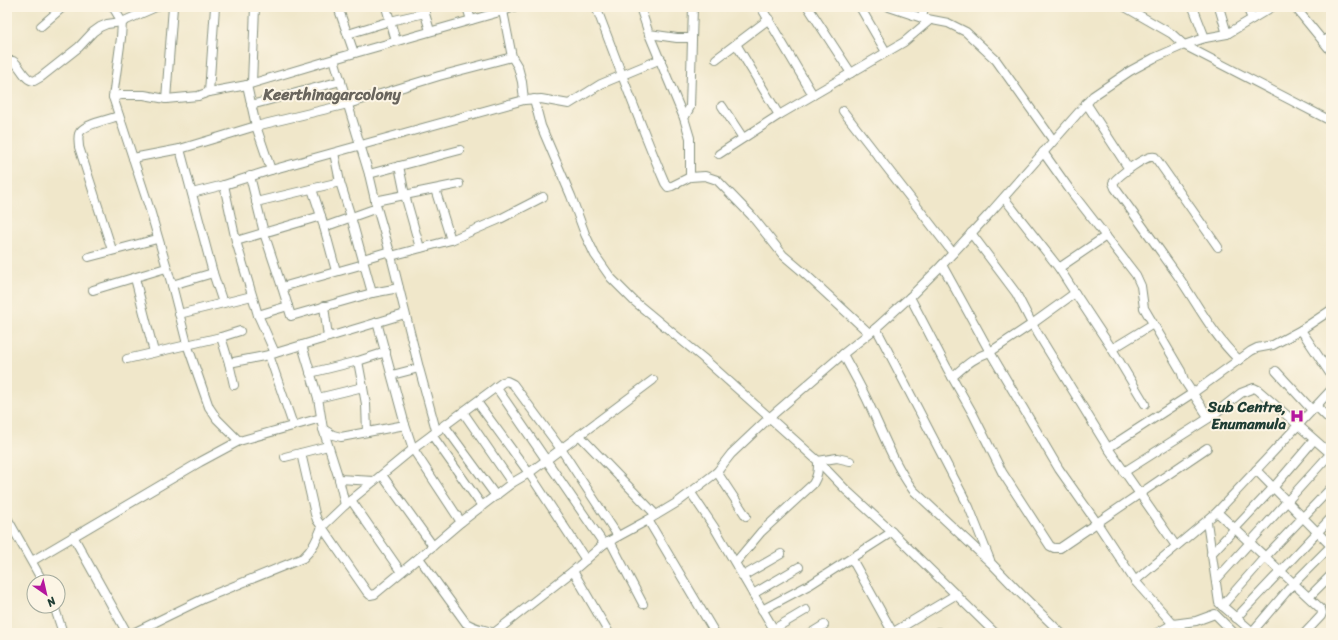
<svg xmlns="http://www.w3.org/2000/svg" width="1338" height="640" font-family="Sriracha,sans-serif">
	<rect width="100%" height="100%" fill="#fcf5e5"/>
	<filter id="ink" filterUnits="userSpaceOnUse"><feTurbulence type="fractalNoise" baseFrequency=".025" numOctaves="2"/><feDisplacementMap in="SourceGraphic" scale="8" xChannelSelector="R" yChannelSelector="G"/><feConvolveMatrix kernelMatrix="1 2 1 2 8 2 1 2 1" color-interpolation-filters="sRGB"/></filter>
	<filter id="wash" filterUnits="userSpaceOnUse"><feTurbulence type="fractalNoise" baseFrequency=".012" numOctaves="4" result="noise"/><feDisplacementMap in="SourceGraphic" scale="16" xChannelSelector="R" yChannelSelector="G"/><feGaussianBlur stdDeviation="0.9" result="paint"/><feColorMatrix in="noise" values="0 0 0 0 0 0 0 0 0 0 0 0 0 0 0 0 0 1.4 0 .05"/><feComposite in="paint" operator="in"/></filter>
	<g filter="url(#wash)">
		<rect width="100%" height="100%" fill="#f0e7ca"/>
	</g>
	<g filter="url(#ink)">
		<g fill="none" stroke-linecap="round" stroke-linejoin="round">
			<defs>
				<g id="minor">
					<polyline points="113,7 122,22 121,38 113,97 150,210 172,285 187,344 209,407 217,419 239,441"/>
					<polyline points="338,7 354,53"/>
					<polyline points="386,7 396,41"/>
					<polyline points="423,7 430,31"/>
					<polyline points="467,7 471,20"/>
					<path d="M596,7C619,66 640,125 665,183L668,187L672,186L690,177L705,176L717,180L751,215L783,255L803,272L869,333"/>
					<polyline points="640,7 649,34 684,118"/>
					<polyline points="761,7 813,95"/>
					<polyline points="808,7 851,73"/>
					<polyline points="860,7 886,52"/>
					<polyline points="889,7 922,18 948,23 966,32 996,60 1053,140"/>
					<polyline points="1125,7 1172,34 1184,45 1331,121"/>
					<polyline points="1193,7 1205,38"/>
					<polyline points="1219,7 1227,34"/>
					<polyline points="1247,7 1252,19"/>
					<polyline points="1295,7 1331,51"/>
					<polyline points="503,11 514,7"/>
					<polyline points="922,18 924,7"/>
					<polyline points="41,26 63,7"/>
					<polyline points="348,34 390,21 425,13"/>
					<polyline points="649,34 677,38 692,38"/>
					<polyline points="1323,41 1331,37"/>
					<polyline points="736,44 779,115"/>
					<polyline points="334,59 369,174 377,208 391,256 419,368 436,430"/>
					<polyline points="716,59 769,19"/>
					<path d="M7,62L13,61C21,66 24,80 34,81L41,77L79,47L93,32L100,27L107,24L122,22L156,7"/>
					<polyline points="252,83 255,7"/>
					<polyline points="247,85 256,126 271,170"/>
					<polyline points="209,92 215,7"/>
					<polyline points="113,97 121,95 144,95 166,99 198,96 209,92 247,85 334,59 503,11 512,57 518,67 522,82 524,100"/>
					<polyline points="166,99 173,7"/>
					<polyline points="534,99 541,126 571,196 585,234 595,255 611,278 634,301 703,358 818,461 846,490 892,532 995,633"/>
					<polyline points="1086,103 1129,169"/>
					<polyline points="251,105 341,81"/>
					<polyline points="722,106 743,138"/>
					<polyline points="843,111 953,253"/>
					<polyline points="180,149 213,273 223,303"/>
					<polyline points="1043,152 1070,190 1136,275 1141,286 1144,308 1181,371 1184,380 1209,418"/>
					<polyline points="334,153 340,182 351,217 372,293"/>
					<polyline points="719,154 779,115 904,42 930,20"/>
					<polyline points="133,158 180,149 256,126 348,104 439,76 512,57"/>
					<polyline points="399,166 405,195 420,248"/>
					<polyline points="369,174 460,150"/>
					<polyline points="250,176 264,233 282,287"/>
					<polyline points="690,177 690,138 684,118 690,107 693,7"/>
					<polyline points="224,185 236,241 258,315 288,306"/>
					<polyline points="312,189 321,216 336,271"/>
					<polyline points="435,189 451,240"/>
					<polyline points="192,193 224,185 271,170 524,100 541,99 569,104 601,84 661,59"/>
					<polyline points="1004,198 1059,268"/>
					<polyline points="375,201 459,184"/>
					<polyline points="256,202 340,182"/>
					<polyline points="324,227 377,208"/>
					<polyline points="971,233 1016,293 1032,324 1108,448 1176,546"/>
					<polyline points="236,241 321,216"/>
					<path d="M1218,247L1155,157C1147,154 1119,175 1113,183L1115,188C1136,217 1157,246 1178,276C1198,305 1212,334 1239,360"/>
					<path d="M112,250L79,147C79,142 77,136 80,132C85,124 110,119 119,116"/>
					<polyline points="391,256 451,240 500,219 543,197"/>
					<polyline points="89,257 157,239"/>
					<polyline points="363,259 390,251"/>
					<polyline points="364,264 282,287 291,316 372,293 399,288"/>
					<polyline points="942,265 990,352 1059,469 1097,523 1135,581"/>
					<polyline points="135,278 154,352"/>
					<polyline points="172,285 213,273"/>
					<polyline points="93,290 166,268"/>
					<polyline points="1075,293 1112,349 1145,404"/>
					<polyline points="910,297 947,368 973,414 1002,472 1050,546 1054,548 1060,548 1207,448"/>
					<polyline points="324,306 328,337"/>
					<polyline points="1331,310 1301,330 1331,375"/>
					<polyline points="179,314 252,296"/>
					<polyline points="258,315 275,353"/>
					<polyline points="377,322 405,425 413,449 461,522"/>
					<polyline points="876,328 969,507 990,560"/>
					<polyline points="221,337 240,331"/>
					<polyline points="302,345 318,398 323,429 339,479 345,505"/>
					<polyline points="1112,349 1153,324"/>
					<path d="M843,354C852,371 862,388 870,406C883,434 894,464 913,490L991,563L1018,591L1061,633"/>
					<polyline points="269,355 293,425"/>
					<polyline points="127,359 221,337 229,363 234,385"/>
					<polyline points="358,361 366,404 367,432"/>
					<polyline points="229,363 269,355 405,314"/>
					<polyline points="1276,371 1312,410"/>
					<polyline points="310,373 358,361 386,352"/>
					<polyline points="392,375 419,368"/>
					<path d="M952,377C964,367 974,357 990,352L1032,324L1075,293L1059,268L1106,236"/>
					<polyline points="496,387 604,544"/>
					<polyline points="318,398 363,387"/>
					<polyline points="477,402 529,473 586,560"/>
					<polyline points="1316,406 1331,421"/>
					<polyline points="463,412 512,483"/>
					<polyline points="444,425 496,496"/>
					<polyline points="323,429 333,435 341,437 405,425"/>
					<polyline points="432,435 482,506"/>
					<polyline points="579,435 656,515"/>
					<polyline points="1108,448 1193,393 1251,351 1257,348 1273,345 1301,330"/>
					<polyline points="285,457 328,446"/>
					<polyline points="1256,470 1331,546"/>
					<polyline points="717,472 746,516"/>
					<polyline points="1124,472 1209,418 1241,393 1254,388 1258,390 1331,454"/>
					<polyline points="382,475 433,546"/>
					<polyline points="339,479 374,481"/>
					<polyline points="691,493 714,527 776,633"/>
					<polyline points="351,500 401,572"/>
					<polyline points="1217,512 1321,609 1322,613 1321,616 1305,633"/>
					<polyline points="7,518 43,582"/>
					<polyline points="648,520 715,633"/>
					<polyline points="1207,522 1219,603 1254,633"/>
					<polyline points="73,536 127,633"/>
					<polyline points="618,536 561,449 513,384 507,381 503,382 413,449 345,505 322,527 367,592 370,595 375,594 433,546 461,522 512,483 529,473 653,380"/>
					<polyline points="610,541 643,604"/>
					<polyline points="1211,554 1273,488 1314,440"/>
					<path d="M419,558L466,623C475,629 484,629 494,633"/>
					<polyline points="852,559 893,633"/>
					<polyline points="32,561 200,462 239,441 321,418"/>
					<path d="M736,562L761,532L813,484C818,476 818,470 818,461L837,458L850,461"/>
					<polyline points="573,571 609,633"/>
					<polyline points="743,576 781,554"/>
					<polyline points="1216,580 1331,453"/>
					<polyline points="753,594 799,567"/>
					<polyline points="1309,597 1331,575"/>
					<polyline points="54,606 63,633"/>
					<polyline points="1222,606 1265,557 1331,488"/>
					<polyline points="762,610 811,584 892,532"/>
					<polyline points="1236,618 1331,518"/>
					<polyline points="1173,624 1196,621 1215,614 1234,633"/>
					<polyline points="1179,624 1183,633"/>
					<polyline points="774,629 806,610"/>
					<polyline points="939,632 940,633"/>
					<polyline points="1252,632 1293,584 1331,546"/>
					<path d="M133,633L205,598L303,558C313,549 317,539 322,527L317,520L315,514L301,453"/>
					<polyline points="494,633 573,571 604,544 648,520 678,502 717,472 731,454 769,418 843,354 876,328 910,297 942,265 990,213 1093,96 1130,71 1154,58 1184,45 1205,38 1227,34 1272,7"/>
					<polyline points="811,633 824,625"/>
					<polyline points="892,633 957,594"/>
					<polyline points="1157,633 1173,624 1135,581 1217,512 1331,390"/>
				</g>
			</defs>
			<use href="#minor" stroke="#88927f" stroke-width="10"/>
			<use href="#minor" stroke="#fff" stroke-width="8"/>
		</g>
	</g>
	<defs>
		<symbol id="hospital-bare" viewBox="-9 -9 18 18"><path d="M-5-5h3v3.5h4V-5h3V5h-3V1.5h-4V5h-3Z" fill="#b5179e" stroke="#fcf5e5" stroke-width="2.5" paint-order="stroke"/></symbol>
	</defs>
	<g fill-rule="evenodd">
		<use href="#hospital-bare" x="1287" y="406" width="20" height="20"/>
	</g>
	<g text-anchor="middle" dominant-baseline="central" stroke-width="4" stroke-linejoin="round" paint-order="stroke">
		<g font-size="15" font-weight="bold" fill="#1f3d34" stroke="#fcf5e5" text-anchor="end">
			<text x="1286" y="407">Sub Centre,<tspan x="1286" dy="17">Enumamula</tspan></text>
		</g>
		<g font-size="16" font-weight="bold" fill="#69655d" stroke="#fcf5e5">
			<text x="332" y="94">Keerthinagarcolony</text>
		</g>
	</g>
	<rect width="1338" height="640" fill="none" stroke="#fcf5e5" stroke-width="24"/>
	<g transform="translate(46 594) rotate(146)"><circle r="19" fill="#fcf5e5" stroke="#a4ab9e"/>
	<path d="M0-3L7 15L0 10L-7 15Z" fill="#b5179e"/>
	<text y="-6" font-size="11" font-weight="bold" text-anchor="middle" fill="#1f3d34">N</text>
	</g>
</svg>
